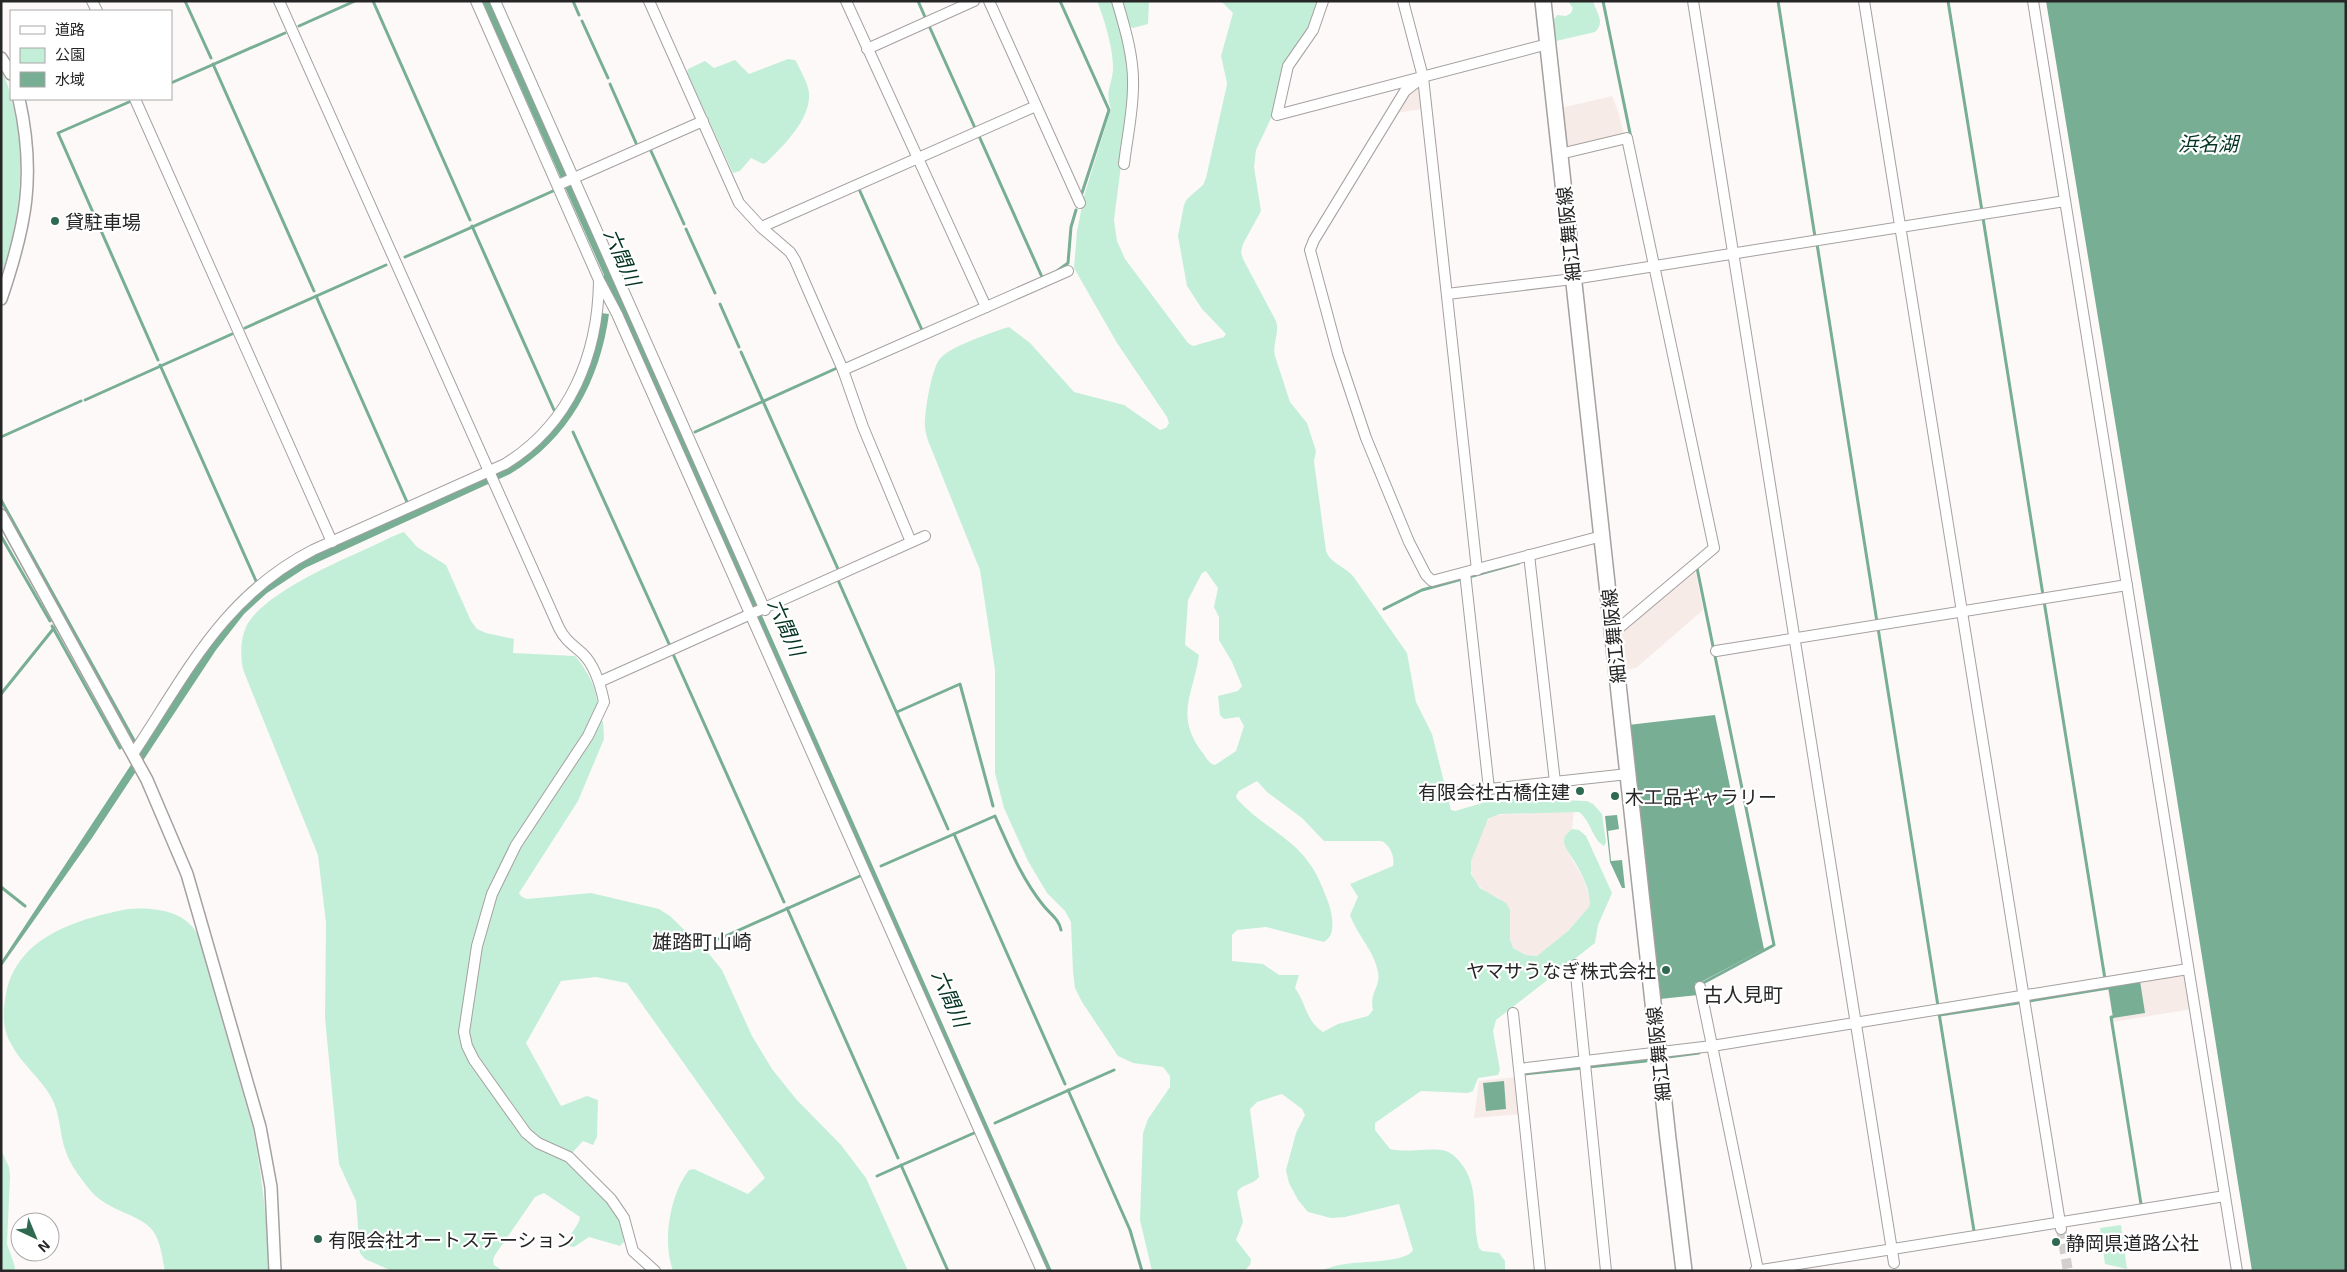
<svg xmlns="http://www.w3.org/2000/svg" width="2347" height="1272" font-family="'Exo 2','Noto Sans JP',sans-serif">
	<rect width="100%" height="100%" fill="#fdf9f8"/>
	<g fill="#f7ebe7">
		<polygon points="1417,86 1420,87 1422,109 1396,113 1408,94"/>
		<polygon points="1612,96 1619,114 1624,134 1568,147 1565,146 1561,108"/>
		<polygon points="1695,569 1703,610 1636,668 1625,670 1621,632"/>
		<polygon points="1574,811 1572,829 1567,833 1565,847 1583,878 1589,896 1589,907 1568,931 1542,953 1537,956 1526,955 1513,948 1499,898 1486,893 1474,880 1470,868 1471,861 1485,824 1493,815"/>
		<polygon points="2184,973 2186,975 2192,1009 2113,1022 2107,985"/>
		<polygon points="1516,1077 1520,1114 1474,1118 1479,1081"/>
	</g>
	<g fill="#c3efd9" fill-rule="evenodd">
		<path d="M1097,1H1114C1122,32 1130,63 1130,95L1114,220L1117,241L1125,259L1188,343L1193,346L1224,337L1226,334L1202,309L1187,286L1178,236L1184,205L1187,199L1203,185L1206,178L1226,89L1227,83L1221,56L1233,13L1221,1H1319L1307,33L1287,59L1273,114L1256,150L1254,167L1261,211L1243,244L1241,252L1243,259L1276,321C1280,333 1272,343 1275,356L1290,402L1307,423L1316,451L1314,461L1326,551C1330,563 1344,566 1353,576L1407,653L1416,702L1432,734L1451,810L1455,811L1499,798L1587,801L1593,804L1602,814L1606,842L1604,846C1592,839 1591,821 1579,812L1499,814L1488,819L1471,861V874L1480,888L1506,903L1510,910V939L1513,948L1526,955L1537,956L1568,931L1589,907C1592,892 1581,872 1573,859C1570,854 1564,848 1564,841C1564,836 1568,832 1572,829L1579,830L1586,836L1612,893L1598,925L1595,943L1496,1020L1493,1031L1500,1070L1498,1075L1478,1078L1473,1091L1468,1093L1421,1091L1375,1123V1130L1390,1149C1407,1153 1424,1148 1441,1150C1450,1151 1455,1156 1460,1162C1481,1187 1471,1219 1479,1248L1482,1251L1499,1253L1505,1261V1271H1320C1328,1268 1337,1265 1346,1264C1361,1261 1406,1263 1413,1250L1399,1204L1345,1217L1331,1218L1308,1212L1298,1200L1289,1183L1286,1170L1296,1133L1305,1115L1302,1109L1282,1094L1257,1102L1250,1109L1259,1177C1253,1185 1243,1183 1237,1192L1243,1222L1236,1240L1251,1259L1250,1265L1244,1271H1152L1140,1220L1143,1133L1148,1119L1170,1087V1076L1163,1067L1133,1063L1118,1056L1082,1002L1075,988L1073,972L1071,922L1065,911L1047,893L1028,861L1004,808L995,773V670L980,570L929,443C927,438 926,433 925,428C924,414 931,371 939,360C948,347 986,335 1002,329L1009,327L1030,343L1074,392L1124,405L1160,430L1166,428L1169,423L1167,417L1117,343L1074,268L1077,231L1084,196L1111,109C1104,89 1113,85 1113,67C1113,48 1104,18 1097,1ZM1206,571L1218,588L1214,607L1219,617V640L1232,662L1242,686L1238,691L1218,696L1220,715L1224,719L1239,717L1244,726L1236,751L1215,765C1209,764 1206,757 1202,752C1174,715 1194,693 1199,655L1185,645L1188,600L1202,573ZM1257,781L1267,792L1302,818L1324,841H1381C1390,844 1395,857 1393,866L1350,884L1358,897L1350,915C1357,935 1374,950 1378,972C1381,988 1369,991 1373,1010L1368,1016L1338,1024L1323,1032C1306,1021 1306,1003 1295,988L1299,975H1279L1263,964L1232,961V935L1237,930L1266,927L1324,942C1333,937 1333,927 1332,918C1331,908 1327,899 1323,889C1304,839 1269,834 1237,799L1236,796L1239,791Z"/>
		<polygon points="1120,1 1149,1 1148,24 1133,28 1128,26"/>
		<path d="M1568,1H1593C1596,12 1606,22 1595,32L1556,41L1552,22L1557,15L1566,16L1571,13L1573,8Z"/>
		<path d="M788,59L795,60L797,63C801,72 808,83 809,93C811,119 784,145 767,162L763,164L751,158L740,171L733,173L687,73L688,69L705,61L714,68L735,60L749,74Z"/>
		<path d="M1,71C9,84 11,97 14,110C27,167 19,222 1,276Z"/>
		<path d="M404,532L417,547L446,565L471,621L477,629L486,633L514,639L513,653L575,656C589,672 600,694 597,715L500,868L461,1032L524,1135L567,1160L618,1213L623,1233L624,1242L620,1246L589,1237L574,1247L568,1246L566,1243C569,1234 579,1226 580,1217L544,1193L535,1197L495,1255L493,1260L494,1265L503,1271H392L365,1259L360,1253L356,1201L339,1164L325,1018L326,923L318,855L244,672C240,659 240,640 246,627C261,595 335,563 366,549C378,544 391,536 404,532Z"/>
		<path d="M603,721L604,739L578,801L519,893L522,897L527,899L591,893L659,909L670,916L710,955L722,970L752,1036L772,1069L796,1099L841,1145L866,1178L908,1271H673C662,1242 670,1194 689,1170L694,1169L748,1194L765,1178L627,983L596,977L561,981L526,1043L561,1106L587,1096L598,1100L597,1137L593,1145L583,1141L572,1153L534,1136L470,1045L467,1017L486,921L506,871L600,722Z"/>
		<path d="M128,909C153,907 185,910 198,935L253,1129C262,1176 268,1223 268,1271H165C162,1258 161,1242 153,1231C141,1214 108,1212 90,1190C81,1179 70,1164 66,1152C59,1134 61,1114 51,1097C40,1077 20,1063 10,1042C2,1027 3,1010 6,994C17,936 78,919 128,909Z"/>
		<polygon points="1,1150 9,1167 10,1176 7,1244 15,1267 14,1271 1,1271"/>
		<polygon points="2121,1225 2127,1269 2105,1264 2100,1228"/>
	</g>
	<g fill="#77ae94">
		<polygon points="482,1 490,1 1052,1271 1046,1271 613,296 604,282 604,275"/>
		<polygon points="2046,1 2346,1 2346,1271 2252,1271 2172,768"/>
		<path d="M601,313L609,314C600,380 569,439 510,474L305,568L267,593L244,614L216,650L92,838L1,967V962L210,645L229,620L275,578L315,554L507,468C563,434 594,377 601,313Z"/>
		<polygon points="1715,715 1764,949 1701,982 1695,983 1698,995 1660,999 1628,725"/>
		<polygon points="1617,815 1619,829 1608,831 1611,861 1622,860 1625,888 1622,888 1610,862 1605,816"/>
		<polygon points="2140,981 2145,1013 2113,1018 2108,986"/>
		<polygon points="1504,1081 1506,1109 1486,1111 1483,1083"/>
	</g>
	<g fill="none" stroke-linecap="round" stroke-linejoin="round">
		<g stroke="#77ae94" stroke-width="3">
			<polyline points="185,1 211,58"/>
			<polyline points="373,1 470,220"/>
			<polyline points="573,1 579,15"/>
			<polyline points="918,1 925,17"/>
			<polyline points="1060,1 1109,110 1082,193"/>
			<polyline points="1603,1 1631,138"/>
			<polyline points="1778,1 1815,237"/>
			<polyline points="1948,1 1982,211"/>
			<polyline points="582,21 608,78"/>
			<polyline points="299,26 355,1"/>
			<polyline points="930,28 975,128"/>
			<polyline points="213,64 314,291"/>
			<polyline points="171,83 285,33"/>
			<polyline points="610,84 636,143"/>
			<polyline points="129,102 58,133 158,360"/>
			<polyline points="979,136 1042,277"/>
			<polyline points="651,151 684,224"/>
			<polyline points="859,189 922,330"/>
			<polyline points="1983,218 2043,595"/>
			<polyline points="472,226 554,410"/>
			<polyline points="686,229 715,293"/>
			<polyline points="1817,244 1877,622"/>
			<polyline points="405,257 553,191"/>
			<polyline points="1057,271 1068,263 1071,227 1076,210"/>
			<polyline points="316,296 407,502"/>
			<polyline points="720,304 739,347"/>
			<polyline points="245,328 386,265"/>
			<polyline points="741,352 838,569"/>
			<polyline points="160,365 256,581"/>
			<polyline points="85,400 232,334"/>
			<polyline points="573,432 670,646"/>
			<polyline points="695,432 837,368"/>
			<polyline points="1,437 81,401"/>
			<polyline points="1,500 135,742"/>
			<polyline points="1,536 50,621"/>
			<polyline points="1698,567 1697,568 1774,945 1703,983 1704,987"/>
			<polyline points="1469,577 1519,563"/>
			<polyline points="838,580 948,829"/>
			<polyline points="2044,601 2105,979"/>
			<polyline points="1384,609 1422,590 1462,579"/>
			<polyline points="52,626 120,748"/>
			<polyline points="1878,628 1938,1006"/>
			<polyline points="673,654 784,902"/>
			<polyline points="1,694 54,628"/>
			<polyline points="897,712 960,684 993,806"/>
			<polyline points="954,834 1065,1084"/>
			<path d="M881,866L995,816C1009,847 1022,879 1043,905C1050,914 1059,919 1061,930"/>
			<polyline points="1,887 25,906"/>
			<polyline points="787,908 898,1158"/>
			<polyline points="719,939 860,876"/>
			<polyline points="2029,1001 2108,988"/>
			<polyline points="1939,1013 1974,1231"/>
			<polyline points="1940,1015 2018,1003"/>
			<polyline points="2113,1017 2111,1017 2141,1204"/>
			<polyline points="1668,1057 1699,1053"/>
			<polyline points="1588,1067 1646,1061"/>
			<polyline points="1524,1074 1582,1068"/>
			<polyline points="1068,1090 1130,1230 1142,1271"/>
			<polyline points="995,1123 1114,1070"/>
			<polyline points="901,1165 948,1271"/>
			<polyline points="877,1176 974,1133"/>
		</g>
		<polyline stroke="#d2cfce" stroke-width="10" stroke-dasharray="10 5" stroke-linecap="butt" points="2061,1229 2068,1271"/>
		<defs>
			<g id="minor">
				<polyline points="92,1 97,11"/>
				<path d="M279,1L559,628C565,640 573,645 583,654C595,666 601,687 604,702L588,736L516,845L492,894L477,946L464,1032L467,1046L474,1060L526,1133L538,1143L569,1157L611,1199L624,1218L633,1251L655,1271"/>
				<polyline points="476,1 599,280 617,314 1042,1271"/>
				<polyline points="495,1 765,610"/>
				<polyline points="649,1 739,203 761,227 790,252 795,260 843,370 863,427 911,542"/>
				<polyline points="846,1 986,307"/>
				<polyline points="989,1 1080,203"/>
				<path d="M1117,1C1125,28 1134,58 1133,86C1133,112 1127,138 1124,164"/>
				<polyline points="1323,1 1313,30 1288,66 1277,115 1548,44"/>
				<polyline points="1403,1 1423,77 1477,570"/>
				<polyline points="1693,1 1894,1263"/>
				<polyline points="1864,1 2061,1229"/>
				<polyline points="2033,1 2237,1271"/>
				<polyline points="867,49 974,1"/>
				<polyline points="1423,77 1405,91 1314,240 1310,250 1338,354 1366,438 1409,542 1426,575 1432,581 1602,536"/>
				<polyline points="135,99 332,542"/>
				<polyline points="1560,154 1627,138 1714,548 1619,628 1612,629"/>
				<polyline points="558,185 703,121"/>
				<polyline points="763,229 766,225 1036,106"/>
				<polyline points="1447,294 1573,279 2065,201"/>
				<polyline points="843,370 1068,271"/>
				<polyline points="1529,555 1555,782"/>
				<polyline points="1465,573 1489,789"/>
				<polyline points="1716,651 2127,585"/>
				<polyline points="599,682 925,536"/>
				<path d="M133,754C187,673 222,597 313,550L505,464C570,424 598,355 599,281"/>
				<polyline points="1453,793 1628,774"/>
				<polyline points="1575,965 1606,1271"/>
				<polyline points="1700,987 1758,1270"/>
				<polyline points="1513,1013 1519,1069"/>
				<polyline points="1540,1271 1519,1069 1712,1046 2188,969"/>
				<polyline points="1755,1271 2225,1196"/>
			</g>
			<g id="tertiary">
				<polyline points="1,58 11,74"/>
				<path d="M1,299C26,226 36,175 19,99"/>
				<polyline points="1,515 147,780 187,874 260,1127 271,1187 275,1271"/>
			</g>
			<polyline id="primary" points="1543,1 1668,1139 1684,1271"/>
		</defs>
		<use href="#minor" stroke="#a4a1a0" stroke-width="12"/>
		<use href="#tertiary" stroke="#a4a1a0" stroke-width="14"/>
		<use href="#primary" stroke="#a4a1a0" stroke-width="18"/>
		<use href="#minor" stroke="#fff" stroke-width="10"/>
		<use href="#tertiary" stroke="#fff" stroke-width="11"/>
		<use href="#primary" stroke="#fff" stroke-width="15"/>
	</g>
	<g fill="#306951" stroke="#fff" stroke-width="2">
		<circle cx="55" cy="221" r="5"/>
		<circle cx="1580" cy="791" r="5"/>
		<circle cx="1615" cy="796" r="5"/>
		<circle cx="1666" cy="970" r="5"/>
		<circle cx="318" cy="1239" r="5"/>
		<circle cx="2056" cy="1242" r="5"/>
	</g>
	<g text-anchor="middle" dominant-baseline="central" stroke-width="4.5" stroke-linejoin="round" paint-order="stroke">
		<g font-size="19" fill="#272626" stroke="#fff" text-anchor="start">
			<text x="65" y="221">貸駐車場</text>
			<text x="1570" y="791" text-anchor="end">有限会社古橋住建</text>
			<text x="1625" y="796">木工品ギャラリー</text>
			<text x="1656" y="970" text-anchor="end">ヤマサうなぎ株式会社</text>
			<text x="328" y="1239">有限会社オートステーション</text>
			<text x="2066" y="1242">静岡県道路公社</text>
		</g>
		<g font-size="19" fill="#272626" stroke="#fff">
			<text transform="translate(1568 234) rotate(-96)">細江舞阪線</text>
			<text transform="translate(1613 636) rotate(-96)">細江舞阪線</text>
			<text transform="translate(1658 1054) rotate(-96)">細江舞阪線</text>
		</g>
		<g font-size="20" font-style="italic" fill="#033422" stroke="#fff">
			<text x="2208" y="143">浜名湖</text>
			<text transform="translate(623 257) rotate(66)">六間川</text>
			<text transform="translate(787 627) rotate(66)">六間川</text>
			<text transform="translate(951 998) rotate(66)">六間川</text>
		</g>
		<g font-size="20" fill="#272626" stroke="#fff">
			<text x="702" y="941">雄踏町山崎</text>
			<text x="1743" y="994">古人見町</text>
		</g>
	</g>
	<rect width="2347" height="1272" fill="none" stroke="#272626" stroke-width="5"/>
	<rect x="10" y="10" width="162" height="90" fill="#ffffff" stroke="#a9a8a8"/>
	<rect x="20" y="26" width="25" height="8" fill="#ffffff" stroke="#a9a8a8"/>
	<text x="55" y="35" font-size="15" fill="#272626">道路</text>
	<rect x="20" y="48" width="25" height="15" fill="#c3efd9" stroke="#a9a8a8"/>
	<text x="55" y="60" font-size="15" fill="#272626">公園</text>
	<rect x="20" y="72" width="25" height="15" fill="#77ae94" stroke="#a9a8a8"/>
	<text x="55" y="85" font-size="15" fill="#272626">水域</text>
	<g transform="translate(35 1237) rotate(136)"><circle r="24" fill="#ffffff" stroke="#a9a8a8"/>
	<path d="M0-4L9 19L0 12L-9 19Z" fill="#306951"/>
	<text y="-8" font-size="14" font-weight="bold" text-anchor="middle" fill="#272626">N</text>
	</g>
</svg>
